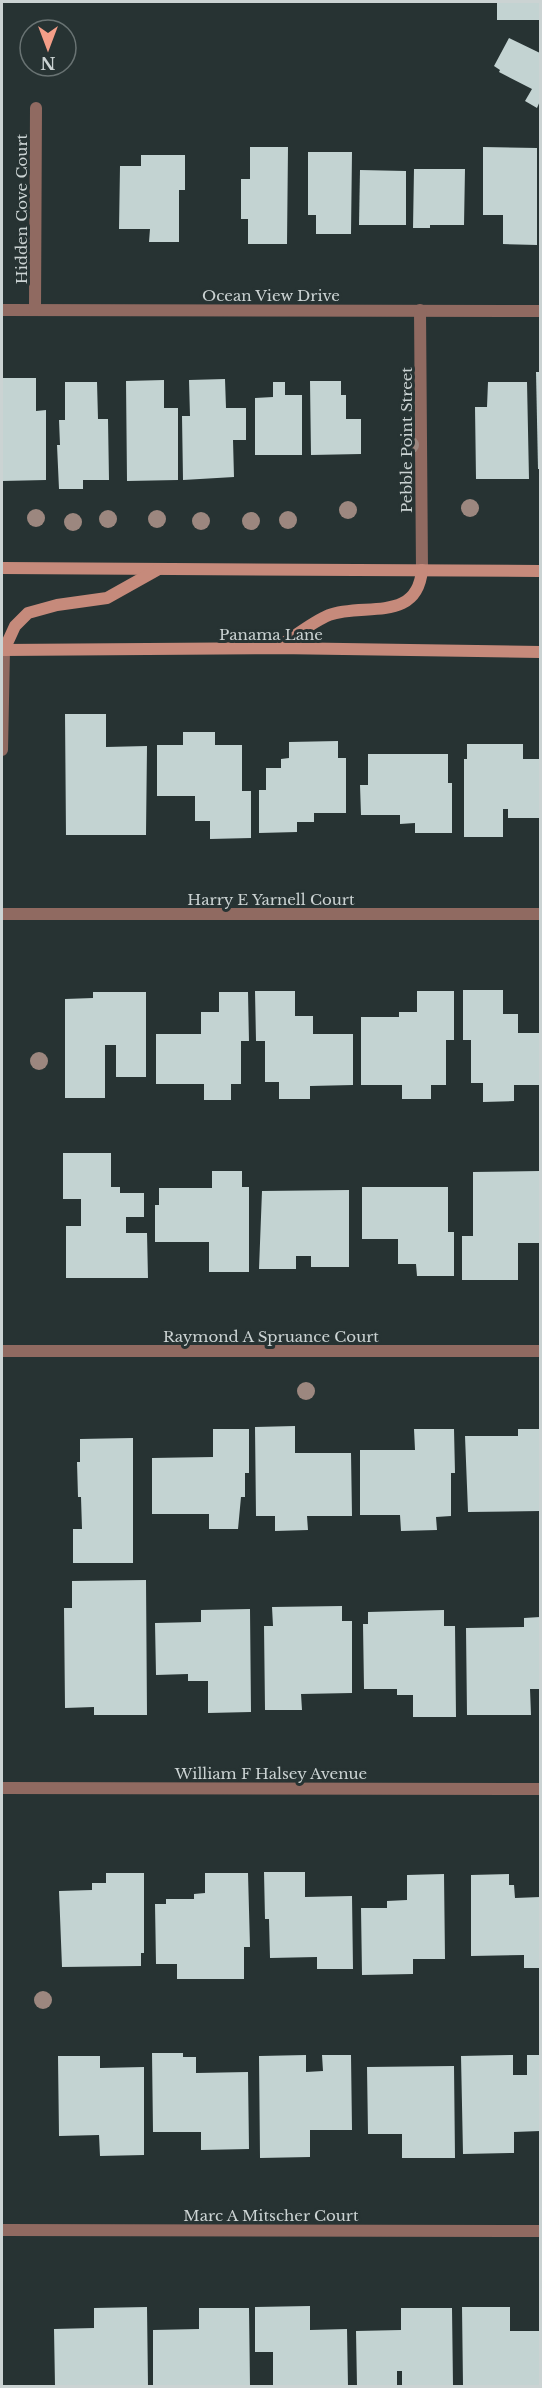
<svg xmlns="http://www.w3.org/2000/svg" width="542" height="2388" font-family="'Libre Baskerville',serif">
	<rect width="100%" height="100%" fill="#273333"/>
	<g fill="#c3d3d2">
		<rect x="497" y="2" width="43" height="18"/>
		<polygon points="509,38 540,53 540,101 537,108 525,101 532,89 499,72 500,70 494,66"/>
		<polygon points="250,147 288,147 287,244 248,244 248,219 241,219 241,179 250,179"/>
		<polygon points="483,147 537,148 537,245 503,244 503,215 483,215"/>
		<polygon points="308,152 352,152 351,234 316,234 316,215 308,215"/>
		<polygon points="141,155 185,155 185,190 179,190 179,242 149,242 150,229 119,229 120,166 141,166"/>
		<polygon points="414,169 465,169 464,225 430,225 430,228 413,228"/>
		<polygon points="360,170 406,171 406,225 359,225"/>
		<polygon points="536,372 540,372 540,469 538,469"/>
		<polygon points="2,378 36,378 36,411 46,410 46,480 2,481"/>
		<polygon points="225,379 226,408 246,408 246,440 233,440 234,477 183,480 182,416 190,416 189,380"/>
		<polygon points="164,380 164,408 178,408 178,480 127,481 126,381"/>
		<polygon points="310,381 341,381 341,395 346,395 346,419 361,419 361,454 311,455"/>
		<polygon points="65,382 97,382 98,419 108,419 109,480 83,480 83,489 59,489 57,445 60,445 59,420 65,420"/>
		<polygon points="273,382 285,382 285,395 302,395 302,455 255,455 255,398 273,397"/>
		<polygon points="488,382 527,382 529,479 476,479 475,407 487,407"/>
		<polygon points="65,714 106,714 106,747 147,746 146,835 66,835"/>
		<polygon points="183,732 215,732 215,745 242,745 242,791 251,791 251,838 210,839 210,821 195,821 195,796 157,796 157,745 183,745"/>
		<polygon points="338,741 338,758 346,758 346,813 314,813 314,822 297,822 297,832 259,833 259,790 266,790 266,768 281,768 281,759 289,758 289,742"/>
		<polygon points="467,744 523,744 523,759 540,759 540,818 508,818 508,809 503,809 503,837 464,837 464,759 467,759"/>
		<polygon points="368,754 448,754 448,783 452,783 452,833 415,833 415,823 400,824 400,815 361,815 360,785 368,785"/>
		<polygon points="463,990 503,990 503,1014 518,1014 518,1033 540,1033 540,1085 514,1085 514,1101 483,1102 483,1083 471,1083 471,1040 463,1040"/>
		<polygon points="255,991 295,991 295,1016 313,1016 313,1034 353,1034 353,1085 310,1086 310,1099 279,1099 279,1082 265,1082 265,1041 256,1041"/>
		<polygon points="417,991 454,991 454,1040 446,1040 446,1085 431,1085 431,1099 402,1099 402,1085 361,1085 361,1017 399,1017 399,1012 417,1012"/>
		<polygon points="93,992 146,992 146,1077 116,1077 116,1045 105,1045 105,1098 65,1098 65,999 93,998"/>
		<polygon points="219,992 248,992 249,1041 241,1041 241,1084 231,1084 231,1100 204,1100 204,1084 156,1084 156,1034 201,1034 201,1012 219,1012"/>
		<polygon points="63,1153 111,1153 111,1187 120,1187 120,1193 144,1193 144,1217 126,1217 126,1233 147,1233 148,1278 66,1278 66,1226 81,1226 81,1199 63,1199"/>
		<polygon points="212,1171 242,1171 242,1187 249,1187 249,1272 209,1272 209,1242 155,1242 155,1205 159,1205 159,1188 212,1188"/>
		<polygon points="540,1171 540,1243 518,1243 518,1280 462,1280 462,1236 473,1236 473,1172"/>
		<polygon points="362,1187 448,1187 448,1232 454,1232 454,1276 417,1276 416,1264 398,1264 398,1239 362,1239"/>
		<polygon points="349,1190 349,1267 311,1267 311,1256 296,1256 296,1269 259,1269 262,1191"/>
		<polygon points="295,1426 295,1453 351,1453 352,1516 307,1516 308,1530 275,1531 275,1516 256,1516 255,1427"/>
		<polygon points="213,1429 249,1429 249,1473 245,1473 245,1497 241,1497 238,1529 209,1529 209,1514 152,1514 152,1458 213,1457"/>
		<polygon points="414,1429 454,1429 455,1473 451,1473 451,1516 436,1517 437,1530 401,1531 400,1515 360,1515 360,1450 415,1450"/>
		<polygon points="518,1429 540,1429 540,1511 468,1512 465,1436 518,1436"/>
		<polygon points="133,1438 133,1563 73,1563 73,1529 82,1529 81,1497 78,1497 77,1462 80,1462 80,1439"/>
		<polygon points="146,1580 147,1715 94,1715 94,1707 65,1708 64,1608 72,1608 72,1581"/>
		<polygon points="342,1606 342,1621 352,1621 352,1693 301,1694 302,1710 265,1710 264,1626 273,1626 272,1607"/>
		<polygon points="250,1609 251,1712 208,1713 208,1681 188,1681 188,1674 156,1675 155,1623 201,1622 201,1610"/>
		<polygon points="444,1610 444,1626 455,1626 456,1717 413,1717 413,1695 397,1695 397,1689 364,1689 363,1624 368,1624 368,1612"/>
		<polygon points="540,1617 540,1689 530,1689 531,1715 467,1715 466,1628 524,1627 524,1618"/>
		<polygon points="264,1872 305,1872 305,1897 352,1896 353,1969 317,1969 317,1957 270,1958 269,1919 265,1919"/>
		<polygon points="106,1873 144,1873 144,1953 141,1953 141,1966 62,1967 59,1891 92,1890 92,1883 106,1883"/>
		<polygon points="205,1873 248,1873 250,1947 244,1947 244,1979 177,1979 177,1964 156,1964 155,1904 166,1904 166,1899 194,1899 194,1894 205,1893"/>
		<polygon points="444,1874 445,1959 413,1959 413,1974 362,1975 361,1908 387,1908 387,1901 407,1900 407,1875"/>
		<polygon points="509,1874 509,1885 514,1885 515,1898 540,1897 540,1968 524,1968 524,1955 471,1956 471,1875"/>
		<polygon points="152,2053 183,2053 183,2057 196,2057 196,2073 248,2072 249,2149 201,2150 201,2132 153,2132"/>
		<polygon points="306,2055 306,2072 323,2071 322,2055 351,2055 352,2130 310,2130 310,2157 260,2158 259,2056"/>
		<polygon points="513,2055 513,2075 527,2075 527,2055 540,2055 540,2131 514,2132 514,2153 463,2154 461,2056"/>
		<polygon points="58,2056 100,2056 100,2068 144,2067 144,2155 100,2156 99,2135 59,2136"/>
		<polygon points="454,2066 455,2158 402,2158 402,2134 368,2134 367,2067"/>
		<polygon points="310,2306 310,2330 347,2329 348,2386 273,2386 273,2352 255,2352 255,2307"/>
		<polygon points="147,2307 148,2386 55,2386 54,2329 94,2328 94,2308"/>
		<polygon points="462,2307 510,2307 510,2331 540,2331 540,2386 463,2386"/>
		<polygon points="199,2308 249,2308 250,2386 153,2386 153,2330 199,2329"/>
		<polygon points="401,2308 452,2308 453,2386 402,2386 402,2371 397,2371 397,2386 357,2386 356,2331 401,2330"/>
	</g>
	<g fill="none" stroke-linecap="round" stroke-linejoin="round">
		<g stroke="#906a61" stroke-width="12">
			<polyline points="2,310 540,311"/>
			<polyline points="35,310 36,108"/>
			<polyline points="420,310 422,570"/>
			<polyline points="2,750 4,650"/>
			<polyline points="2,914 540,914"/>
			<polyline points="2,1351 540,1351"/>
			<polyline points="2,1788 540,1789"/>
			<polyline points="2,2230 540,2231"/>
		</g>
		<g stroke="#c68a7b" stroke-width="12">
			<polyline points="2,568 540,571"/>
			<path d="M278,647C294,637 312,622 329,615C363,602 417,624 422,570"/>
			<polyline points="2,650 277,648 540,652"/>
			<polyline points="4,650 15,626 28,613 57,605 107,598 157,570"/>
		</g>
	</g>
	<g fill="#9c877f">
		<circle cx="410" cy="445" r="9"/>
		<circle cx="470" cy="508" r="9"/>
		<circle cx="348" cy="510" r="9"/>
		<circle cx="36" cy="518" r="9"/>
		<circle cx="108" cy="519" r="9"/>
		<circle cx="157" cy="519" r="9"/>
		<circle cx="288" cy="520" r="9"/>
		<circle cx="201" cy="521" r="9"/>
		<circle cx="251" cy="521" r="9"/>
		<circle cx="73" cy="522" r="9"/>
		<circle cx="39" cy="1061" r="9"/>
		<circle cx="306" cy="1391" r="9"/>
		<circle cx="43" cy="2000" r="9"/>
	</g>
	<g text-anchor="middle" dominant-baseline="central" stroke-width="6" stroke-linejoin="round" paint-order="stroke">
		<g font-size="15" fill="#cbd3d3" stroke="#273333">
			<text transform="translate(21 209) rotate(-90)">Hidden Cove Court</text>
			<text x="271" y="295">Ocean View Drive</text>
			<text transform="translate(406 440) rotate(-90)">Pebble Point Street</text>
			<text x="271" y="634">Panama Lane</text>
			<text x="271" y="899">Harry E Yarnell Court</text>
			<text x="271" y="1336">Raymond A Spruance Court</text>
			<text x="271" y="1773">William F Halsey Avenue</text>
			<text x="271" y="2215">Marc A Mitscher Court</text>
		</g>
	</g>
	<rect width="542" height="2388" fill="none" stroke="#cbd3d3" stroke-width="6"/>
	<g transform="translate(48 48) rotate(180)"><circle r="28" fill="#273333" stroke="#697373" stroke-width="1.5"/>
	<path d="M0-4.5L10 22L0 15L-10 22Z" fill="#f49e88"/>
	<text y="-9" font-size="16" font-weight="bold" text-anchor="middle" fill="#cbd3d3">N</text>
	</g>
</svg>
